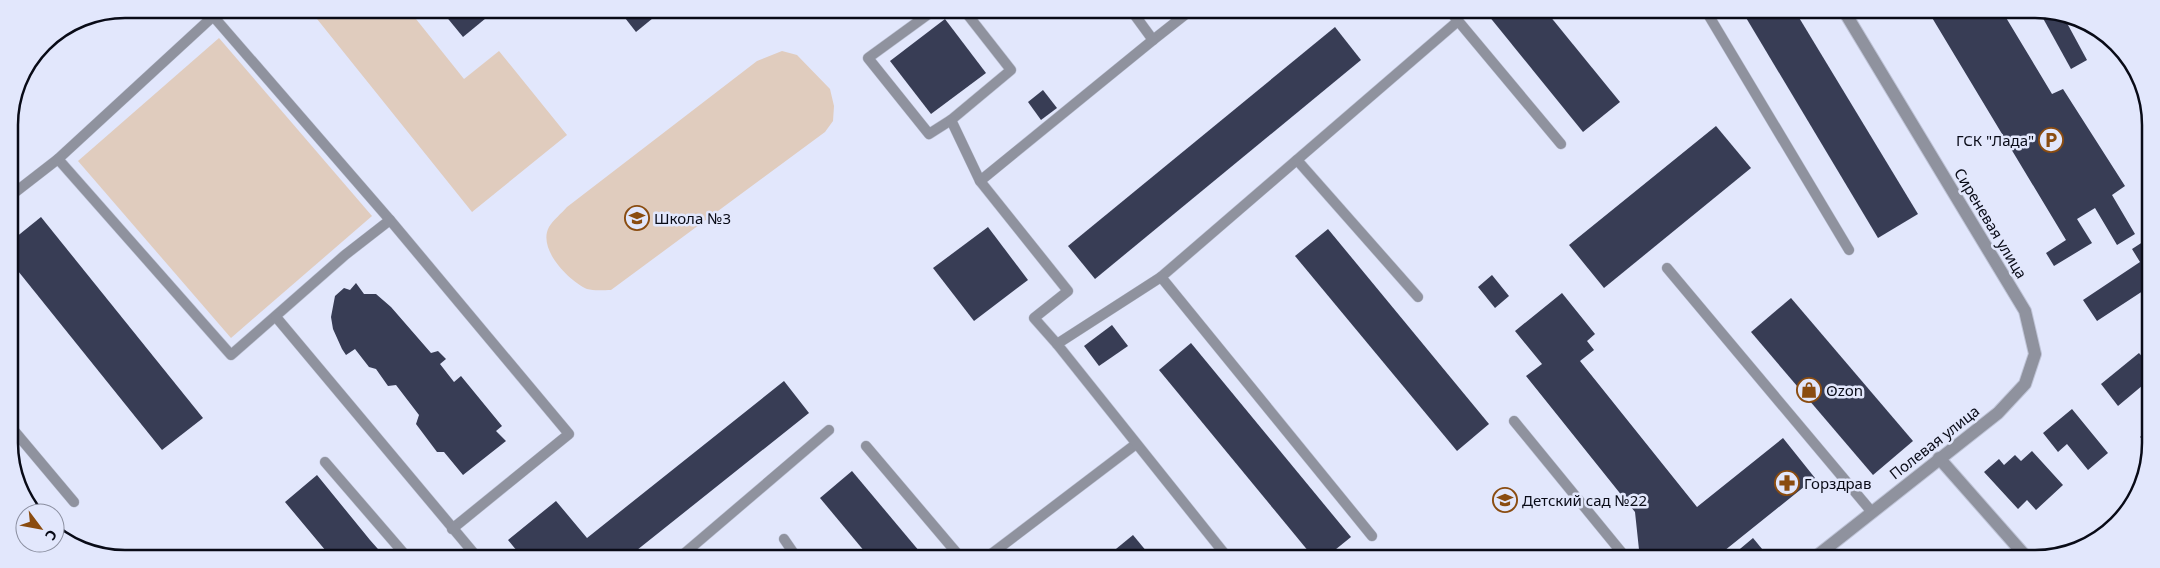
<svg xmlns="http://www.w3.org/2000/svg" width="2160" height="568" font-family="'Noto Sans',sans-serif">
	<rect width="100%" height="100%" fill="#e2e7fc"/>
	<g fill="#e0ccbe">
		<polygon points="309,9 408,9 464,79 499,51 567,135 472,212"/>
		<polygon points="219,38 372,216 231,338 78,161"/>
		<path d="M782,51L797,55L830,89L834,106L833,121L825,132L611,290C604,290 594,291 587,289C569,281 537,249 549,227C553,220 562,213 567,207L757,61Z"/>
	</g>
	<g fill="#383d55">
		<polygon points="440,9 497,9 463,37"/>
		<polygon points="618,9 664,9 636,32"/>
		<polygon points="1484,10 1545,10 1620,102 1583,132"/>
		<polygon points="1742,11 1795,11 1918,214 1878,238"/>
		<polygon points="1928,11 2002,11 2052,94 2063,89 2125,186 2112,195 2135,234 2117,245 2095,208 2077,219 2092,243 2054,266 2046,253 2066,240"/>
		<polygon points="2039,11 2061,12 2087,60 2071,69"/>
		<polygon points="945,19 986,73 931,114 890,61"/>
		<polygon points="1335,27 1361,60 1095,279 1068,246"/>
		<polygon points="1043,90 1057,108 1041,120 1028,102"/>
		<polygon points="1716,126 1751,168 1604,288 1569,245"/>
		<polygon points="41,217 203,418 162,450 10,261 10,242"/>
		<polygon points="988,227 1028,280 974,321 933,268"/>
		<polygon points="1328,229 1489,424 1457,451 1295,256"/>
		<polygon points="2149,238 2149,269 2143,273 2149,281 2149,287 2097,321 2083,300 2140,262 2132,249"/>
		<polygon points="1492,275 1509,296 1495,308 1478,287"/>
		<polygon points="356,283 364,294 376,294 391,307 431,353 438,351 446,359 440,364 454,382 461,376 502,426 496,431 506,441 463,475 444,452 437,452 416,424 419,415 396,385 388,386 376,369 369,367 355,349 346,355 342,349 333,329 331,317 335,296 344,288 350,290"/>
		<polygon points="1562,293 1595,334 1587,341 1594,350 1580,361 1697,507 1783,438 1815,478 1714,559 1640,559 1635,512 1526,376 1542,364 1515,331"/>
		<polygon points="1791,298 1913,441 1873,475 1751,332"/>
		<polygon points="1112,325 1128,346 1099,366 1084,346"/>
		<polygon points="1191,343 1351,537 1325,558 1314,558 1159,370"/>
		<polygon points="2139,353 2149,365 2149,380 2118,406 2101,384"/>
		<polygon points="784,381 809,413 627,558 522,557 508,540 556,501 587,538"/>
		<polygon points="2072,409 2108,453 2088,470 2067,444 2058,452 2043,433"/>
		<polygon points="2149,428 2149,445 2140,437"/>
		<polygon points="2032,451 2063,485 2036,510 2027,500 2018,509 1984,472 1999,459 2004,465 2015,455 2021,461"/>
		<polygon points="852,471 925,558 870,558 820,498"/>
		<polygon points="317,475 370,540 385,557 331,557 285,502"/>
		<polygon points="21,483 45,513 36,513"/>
		<polygon points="1133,535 1152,558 1105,558"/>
		<polygon points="1753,538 1767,555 1762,559 1728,559"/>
	</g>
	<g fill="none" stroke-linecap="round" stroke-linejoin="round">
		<defs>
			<g id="service">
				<polyline points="934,10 868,58 929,134 951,120 1011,70 964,10"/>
				<polyline points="1449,10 1561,144"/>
				<polyline points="1706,11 1849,250"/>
				<polyline points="213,16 390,220"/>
				<polyline points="1153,40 1191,10"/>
				<polyline points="40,47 54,35"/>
				<polyline points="951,120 980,181"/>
				<polyline points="58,159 231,355 345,255 390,220 569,434 452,529"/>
				<polyline points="1297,160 1418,297"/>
				<polyline points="9,197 58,159 221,9"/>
				<polyline points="1667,268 1871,511"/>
				<polyline points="1161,277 1372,536"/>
				<polyline points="276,317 477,557"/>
				<polyline points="1057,344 1034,318 1068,291 980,181 1153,40 1131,10"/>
				<polyline points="1514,421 1627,559"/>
				<polyline points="11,427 74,502"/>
				<polyline points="866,446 961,558"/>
				<polyline points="325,462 407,557"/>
				<polyline points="784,539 797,558"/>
				<polyline points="679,558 829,430"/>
				<polyline points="986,558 1136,444"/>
				<polyline points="1228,558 1057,344 1161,277 1458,21"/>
			</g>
			<g id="tertiary">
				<polyline points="1939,458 2028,559"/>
				<polyline points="1813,559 1998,413 2025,384 2035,354 2025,311 1844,11"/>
			</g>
		</defs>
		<use href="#service" stroke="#bfc4d7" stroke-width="11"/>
		<use href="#tertiary" stroke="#bfc4d7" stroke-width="14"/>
		<use href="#service" stroke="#8f929e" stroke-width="10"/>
		<use href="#tertiary" stroke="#8f929e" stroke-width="12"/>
	</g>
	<defs>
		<symbol id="parking-ring" viewBox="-11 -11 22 22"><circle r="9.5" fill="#e2e7fc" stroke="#8a4c10" stroke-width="1.5"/><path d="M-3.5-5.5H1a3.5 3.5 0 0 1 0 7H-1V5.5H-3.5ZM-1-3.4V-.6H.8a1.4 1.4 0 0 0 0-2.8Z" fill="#8a4c10"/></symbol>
		<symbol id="school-ring" viewBox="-11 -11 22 22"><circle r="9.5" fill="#e2e7fc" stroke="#8a4c10" stroke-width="1.5"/><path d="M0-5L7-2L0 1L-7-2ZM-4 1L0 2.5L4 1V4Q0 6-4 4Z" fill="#8a4c10"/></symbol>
		<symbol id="shop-ring" viewBox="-11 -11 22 22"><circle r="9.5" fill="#e2e7fc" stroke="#8a4c10" stroke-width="1.5"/><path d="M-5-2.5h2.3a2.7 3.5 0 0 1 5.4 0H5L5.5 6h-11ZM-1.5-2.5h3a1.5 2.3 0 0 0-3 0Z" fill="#8a4c10"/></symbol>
		<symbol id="pharmacy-ring" viewBox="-11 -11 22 22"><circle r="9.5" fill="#e2e7fc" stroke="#8a4c10" stroke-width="1.5"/><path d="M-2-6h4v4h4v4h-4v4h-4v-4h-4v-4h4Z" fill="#8a4c10"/></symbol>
	</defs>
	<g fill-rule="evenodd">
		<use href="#parking-ring" x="2037" y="126" width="28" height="28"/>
		<use href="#school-ring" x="623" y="204" width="28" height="28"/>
		<use href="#shop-ring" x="1795" y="376" width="28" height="28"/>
		<use href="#pharmacy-ring" x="1773" y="469" width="28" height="28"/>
		<use href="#school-ring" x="1491" y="486" width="28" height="28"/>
	</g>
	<g text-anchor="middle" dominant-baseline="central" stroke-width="5" stroke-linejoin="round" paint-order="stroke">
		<g font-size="15" fill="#090b17" stroke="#e2e7fc" text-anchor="start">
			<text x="2034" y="140" text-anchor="end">ГСК "Лада"</text>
			<text x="654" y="218">Школа №3</text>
			<text x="1826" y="390">Ozon</text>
			<text x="1804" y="483">Горздрав</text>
			<text x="1522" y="500">Детский сад №22</text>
		</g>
		<g font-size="15" fill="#090b17" stroke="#e2e7fc">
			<text transform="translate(1991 223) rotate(59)">Сиреневая улица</text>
			<text transform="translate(1934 442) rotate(-38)">Полевая улица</text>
		</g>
	</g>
	<path d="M0 0H2160V568H0ZM125 18H2035A107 107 0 0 1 2142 125V443A107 107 0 0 1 2035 550H125A107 107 0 0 1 18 443V125A107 107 0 0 1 125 18Z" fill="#e2e7fc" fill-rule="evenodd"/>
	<path fill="none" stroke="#090b17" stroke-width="2.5" d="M125 18H2035A107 107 0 0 1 2142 125V443A107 107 0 0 1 2035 550H125A107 107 0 0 1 18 443V125A107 107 0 0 1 125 18Z"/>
	<g transform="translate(40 528) rotate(122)"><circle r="24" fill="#e2e7fc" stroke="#8b8fa0"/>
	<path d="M0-4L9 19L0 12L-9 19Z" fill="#8a4c10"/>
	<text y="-8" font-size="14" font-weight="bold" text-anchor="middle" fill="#090b17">С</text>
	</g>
</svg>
